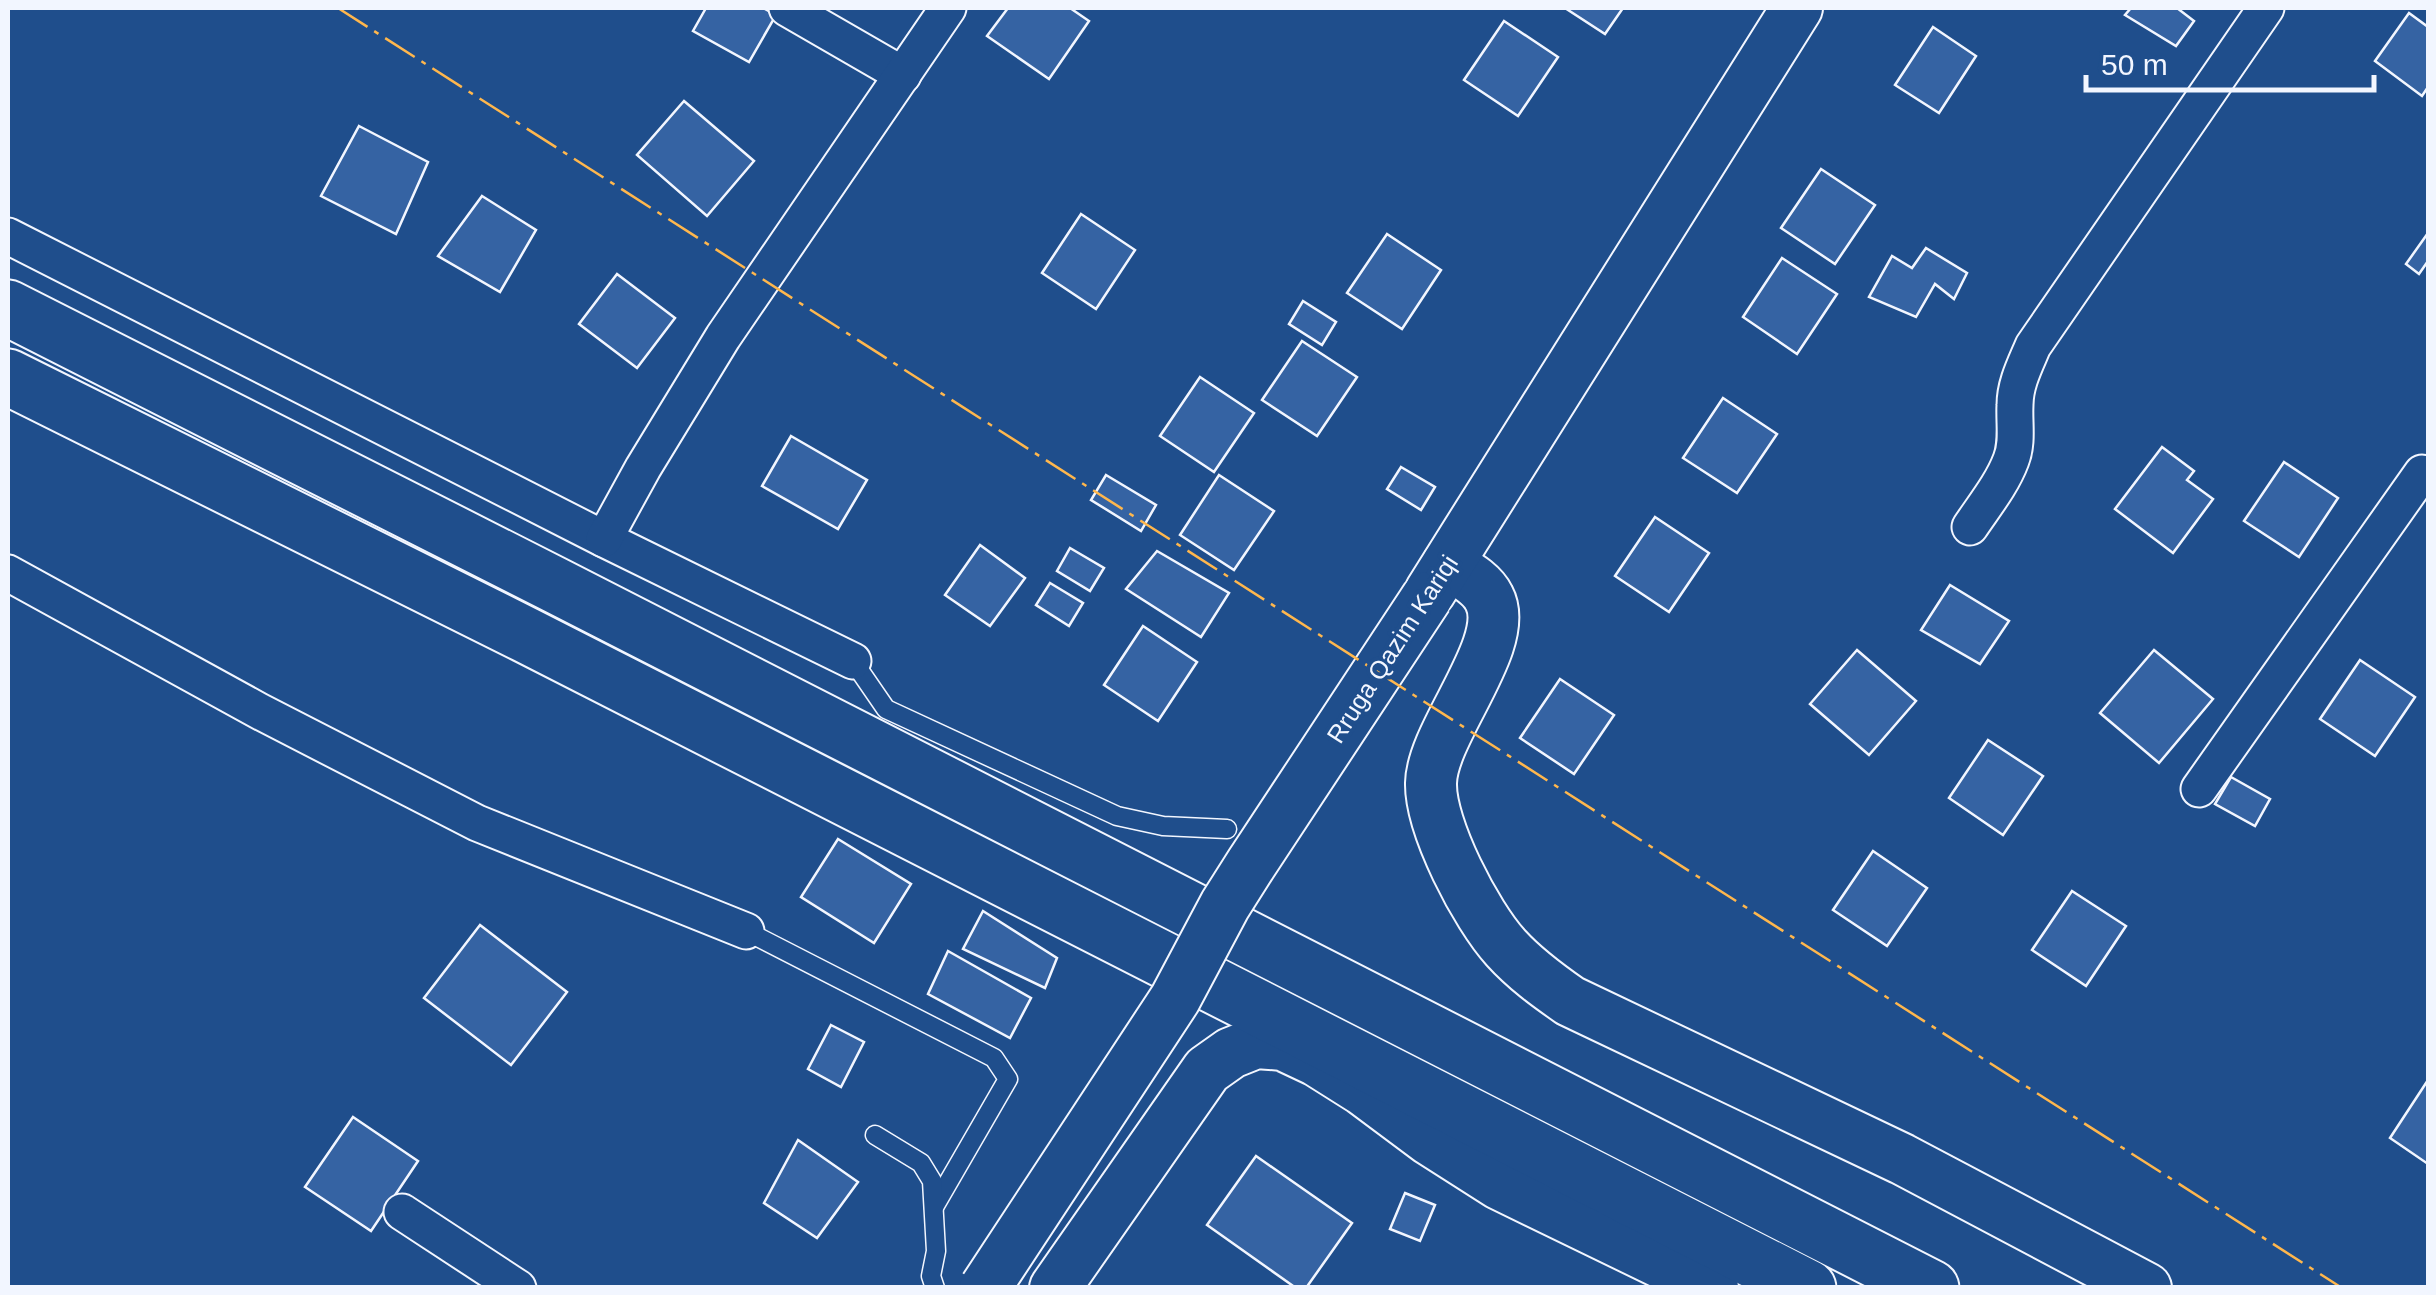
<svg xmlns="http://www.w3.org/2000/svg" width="2436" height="1295" font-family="Helvetica,sans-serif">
	<rect width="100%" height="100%" fill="#1f4e8c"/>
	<g fill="#3563a3" stroke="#f2f6ff" stroke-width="2.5">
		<polygon points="706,8 763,8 776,15 749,62 693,31"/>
		<polygon points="1008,8 1070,8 1089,21 1049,79 987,36"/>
		<polygon points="1565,8 1623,8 1605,34"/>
		<polygon points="2131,8 2177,8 2194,21 2176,46 2125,15"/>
		<polygon points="2409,13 2428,27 2428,87 2422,96 2375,61"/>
		<polygon points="1504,21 1558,57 1518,116 1464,80"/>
		<polygon points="1933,27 1976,56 1939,113 1895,85"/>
		<polygon points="684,101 754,161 707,216 637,155"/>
		<polygon points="359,126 428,162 396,234 321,196"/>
		<polygon points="1821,169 1875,205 1835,264 1781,228"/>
		<polygon points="482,196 536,230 500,292 438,256"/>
		<polygon points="1081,214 1135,250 1096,309 1042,273"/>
		<polygon points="2428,233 2428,261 2419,274 2406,264"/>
		<polygon points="1387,234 1441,270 1402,329 1347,293"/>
		<polygon points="1926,248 1967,273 1954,299 1935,284 1916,317 1869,297 1892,256 1912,268"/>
		<polygon points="1782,258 1837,294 1797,354 1743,317"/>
		<polygon points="617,274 675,318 637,368 579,324"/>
		<polygon points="1303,301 1336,322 1322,345 1289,324"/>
		<polygon points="1302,341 1357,377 1317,436 1262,400"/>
		<polygon points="1200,377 1254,413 1214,472 1160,436"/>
		<polygon points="1723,398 1777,434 1737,493 1683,458"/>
		<polygon points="791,436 867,480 838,529 762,486"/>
		<polygon points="2162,447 2194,471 2187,480 2213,499 2173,553 2115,509"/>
		<polygon points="2284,462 2338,498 2299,557 2244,521"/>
		<polygon points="1401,467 1435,487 1421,510 1387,489"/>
		<polygon points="1106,475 1156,505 1141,531 1091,500"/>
		<polygon points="1219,475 1274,511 1234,570 1180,535"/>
		<polygon points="1655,517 1709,553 1669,612 1615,576"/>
		<polygon points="980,545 1025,578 990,626 945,595"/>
		<polygon points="1070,548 1104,568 1090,591 1057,571"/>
		<polygon points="1157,551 1229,593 1201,637 1126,589"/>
		<polygon points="1050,583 1083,603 1069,626 1036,605"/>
		<polygon points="1950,585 2009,621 1980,664 1921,630"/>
		<polygon points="1143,626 1197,662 1158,721 1104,685"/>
		<polygon points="1857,650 1916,701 1869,755 1810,704"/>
		<polygon points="2154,650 2213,699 2159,763 2100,713"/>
		<polygon points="2360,660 2415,697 2375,756 2320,719"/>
		<polygon points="1560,679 1614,715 1574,774 1520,738"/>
		<polygon points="1988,740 2043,776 2003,835 1949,798"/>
		<polygon points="2231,777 2270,799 2255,826 2215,804"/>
		<polygon points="838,839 911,884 874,943 801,897"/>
		<polygon points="1873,851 1927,888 1887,946 1833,910"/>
		<polygon points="2072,891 2126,926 2086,986 2032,950"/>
		<polygon points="983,911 1057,958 1045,988 963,949"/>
		<polygon points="480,925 567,992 511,1065 424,998"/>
		<polygon points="948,951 1031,998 1010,1038 928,994"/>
		<polygon points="831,1025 864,1042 841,1087 808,1069"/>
		<polygon points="2428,1080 2428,1164 2390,1138"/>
		<polygon points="353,1117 418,1161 371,1231 305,1187"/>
		<polygon points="798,1140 858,1182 817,1238 764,1203"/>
		<polygon points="1256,1156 1352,1223 1306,1288 1296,1288 1207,1225"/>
		<polygon points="1405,1193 1435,1205 1420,1241 1390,1229"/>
	</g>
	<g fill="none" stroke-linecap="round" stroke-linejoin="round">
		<defs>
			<g id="lane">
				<polyline points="853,661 886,709 1117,816 1163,826 1227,829"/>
				<polyline points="746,931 994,1058 1008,1079 934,1207"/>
				<polyline points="875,1135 921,1163 932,1181 936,1251 931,1276 935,1288"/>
			</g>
			<g id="street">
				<polyline points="787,8 903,75"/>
				<polyline points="8,236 604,539 853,661"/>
				<path d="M1970,527C1984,506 2002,484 2011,460C2018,442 2014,424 2015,405C2015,384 2025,365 2033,346L2266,8"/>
				<polyline points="604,539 643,468 723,337 948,8"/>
				<polyline points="8,573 259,711 477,823 746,931"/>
				<polyline points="2199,789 2422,473"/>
				<polyline points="402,1212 518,1288"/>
			</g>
			<g id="secondary">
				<path d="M1448,564C1462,573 1481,582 1489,598C1513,643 1432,731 1431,783C1430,827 1476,915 1506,948C1525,969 1547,985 1570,1001L1902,1159L2146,1288"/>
				<polyline points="1430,592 1797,8"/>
				<polyline points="1055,1288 1207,1070 1231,1053 1256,1043 1283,1045 1317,1061 1363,1090 1430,1140 1499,1184 1713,1288"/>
			</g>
			<g id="highway">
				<polyline points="8,308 555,585 1931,1288"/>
				<polyline points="8,377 526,635 1808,1288"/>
			</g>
		</defs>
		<use href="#lane" stroke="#f2f6ff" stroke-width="21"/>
		<use href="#street" stroke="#f2f6ff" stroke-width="39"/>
		<use href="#secondary" stroke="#f2f6ff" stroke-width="54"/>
		<use href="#highway" stroke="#f2f6ff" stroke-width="59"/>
		<use href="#lane" stroke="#1f4e8c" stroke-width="18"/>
		<use href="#street" stroke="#1f4e8c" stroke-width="35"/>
		<use href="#secondary" stroke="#1f4e8c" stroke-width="50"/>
		<use href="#highway" stroke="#1f4e8c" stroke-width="55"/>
		<defs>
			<polyline id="secondary-bridge" points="985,1288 1175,999 1225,905 1251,864 1427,597"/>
		</defs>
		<use href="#secondary-bridge" stroke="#f2f6ff" stroke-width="54" stroke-linecap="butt"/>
		<use href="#secondary-bridge" stroke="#1f4e8c" stroke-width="50"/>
		<polyline stroke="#ffb74d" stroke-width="2.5" stroke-dasharray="35 8 5 8" stroke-linecap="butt" points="338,8 2342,1288"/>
	</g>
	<g text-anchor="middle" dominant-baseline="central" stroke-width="8" stroke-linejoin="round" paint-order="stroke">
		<g font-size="25" fill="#f2f6ff" stroke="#1f4e8c">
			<text transform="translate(1392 649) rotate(-57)">Rruga Qazim Kariqi</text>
		</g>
	</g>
	<rect width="2436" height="1295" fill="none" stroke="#f2f6ff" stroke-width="20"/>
	<path d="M2086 75v15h288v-15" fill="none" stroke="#f2f6ff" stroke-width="5"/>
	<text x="2101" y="75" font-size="30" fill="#f2f6ff" stroke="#1f4e8c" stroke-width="8" paint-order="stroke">50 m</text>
</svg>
